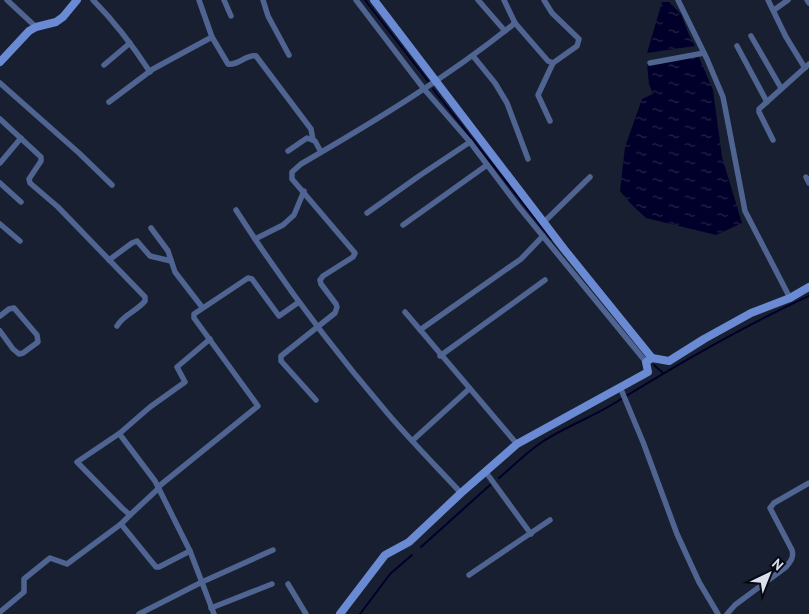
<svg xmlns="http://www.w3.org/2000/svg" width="809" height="614" font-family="'PT Sans',sans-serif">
	<defs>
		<pattern id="water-ripples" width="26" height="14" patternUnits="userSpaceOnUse" patternTransform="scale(1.25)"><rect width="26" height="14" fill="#00002a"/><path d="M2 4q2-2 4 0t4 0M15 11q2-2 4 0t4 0" fill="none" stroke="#252549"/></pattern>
	</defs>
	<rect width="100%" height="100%" fill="#171f31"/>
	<g fill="url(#water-ripples)">
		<polygon points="662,2 669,2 681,14 689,35 695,46 647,53"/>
		<polygon points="698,55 713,90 722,157 742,223 716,235 646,218 632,205 620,191 625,147 642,99 653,94 649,84 647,62"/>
	</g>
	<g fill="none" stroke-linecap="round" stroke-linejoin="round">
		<g stroke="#00002a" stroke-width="2">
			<polyline points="365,0 428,81"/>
			<polyline points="433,89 551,239"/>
			<polyline points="654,365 663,373"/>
			<path d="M499,478C513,466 527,452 542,442C565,427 590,418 613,404C676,365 741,327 809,296"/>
			<polyline points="421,547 490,485"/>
			<polyline points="360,614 390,574 412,555"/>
		</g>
		<g stroke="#506491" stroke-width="5.5">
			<polyline points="7,0 36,27"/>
			<path d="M93,0C115,22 133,46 150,72"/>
			<path d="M199,0L212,37L228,64C238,66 246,54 256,56L311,129L313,140"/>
			<polyline points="224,0 231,16"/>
			<polyline points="263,0 268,16 289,55"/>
			<polyline points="356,0 424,89 470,142 519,207 646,362"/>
			<polyline points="478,0 505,31"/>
			<polyline points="504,0 515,23 548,61 553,63 577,46 579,39 552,13 544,0"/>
			<polyline points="678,0 707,59 723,97 745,211 790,298"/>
			<polyline points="768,0 786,37 805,68"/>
			<polyline points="807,0 809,3"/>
			<polyline points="774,10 788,0"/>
			<polyline points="751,36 781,88"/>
			<polyline points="737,46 767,102"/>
			<polyline points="473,56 495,83 507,103 528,159"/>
			<polyline points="650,63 704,53"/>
			<polyline points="104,65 130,43"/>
			<polyline points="0,83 79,153 112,185"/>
			<polyline points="109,102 153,69 212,37"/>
			<path d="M0,119L41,157V161L29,179L30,183L58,207L145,297V301C137,311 123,315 117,326"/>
			<polyline points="550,121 538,95 553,63"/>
			<polyline points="773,140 759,112 759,109 809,64"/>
			<polyline points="288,151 307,138 315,141 321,152"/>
			<polyline points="0,163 21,138"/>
			<polyline points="806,177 809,183"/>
			<polyline points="0,183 21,202"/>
			<path d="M236,210C281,280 330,346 384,409C408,438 435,465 461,493"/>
			<polyline points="367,213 419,176 470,142"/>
			<polyline points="543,223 590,177"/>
			<polyline points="0,224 20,241"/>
			<polyline points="403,225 487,165"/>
			<polyline points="151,228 168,251 175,272 202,307"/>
			<polyline points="255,239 283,225 294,215 304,191"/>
			<polyline points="109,260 132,243 137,241 150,256 171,261"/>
			<polyline points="405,312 517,444"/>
			<polyline points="0,316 9,309 14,308 37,335 38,342 23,353 19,354 13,349 0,331"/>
			<polyline points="420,330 521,259 543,236"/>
			<polyline points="210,339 177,367 185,382 150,407 120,433 121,436 155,481 190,551 214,614"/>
			<polyline points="440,356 545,280"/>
			<polyline points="620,387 643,442 677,534 699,582 718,614"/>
			<path d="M316,400L281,361V356L335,313L337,307L336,304L321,284L320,280L323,276L353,257L355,253L292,179V172L301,164C375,121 448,77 515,23"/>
			<polyline points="413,440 469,389"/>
			<polyline points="485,471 531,534"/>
			<polyline points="158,487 258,406 194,318 194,314 248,278 252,279 279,316 299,302"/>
			<polyline points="130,515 159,488"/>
			<polyline points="121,524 156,567 159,567 190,551"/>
			<polyline points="469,575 550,520"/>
			<polyline points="288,584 306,614"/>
			<polyline points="211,608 272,584"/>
			<polyline points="0,612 24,592 24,579 50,558 67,564 121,524 130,515 122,508 77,462 120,433"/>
			<polyline points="139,614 202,582 273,550"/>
			<path d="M727,614L735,605L786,567C791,561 794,557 792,550L770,508L774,503L809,483"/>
		</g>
		<g stroke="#6a8ad3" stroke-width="8">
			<polyline points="374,0 564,249 652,358"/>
			<polyline points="0,62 29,31 36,27 56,22 63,17 77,0"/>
			<polyline points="340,614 385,555 409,542 461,493 517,444 648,372 646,362 652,358 669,361 704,339 751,313 790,298 809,287"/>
		</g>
	</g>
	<g transform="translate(769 574) rotate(43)" stroke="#060911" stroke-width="4" paint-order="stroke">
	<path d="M0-4L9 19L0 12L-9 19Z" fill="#d9dfeb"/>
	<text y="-8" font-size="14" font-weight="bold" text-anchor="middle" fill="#d9dfeb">N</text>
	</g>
</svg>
